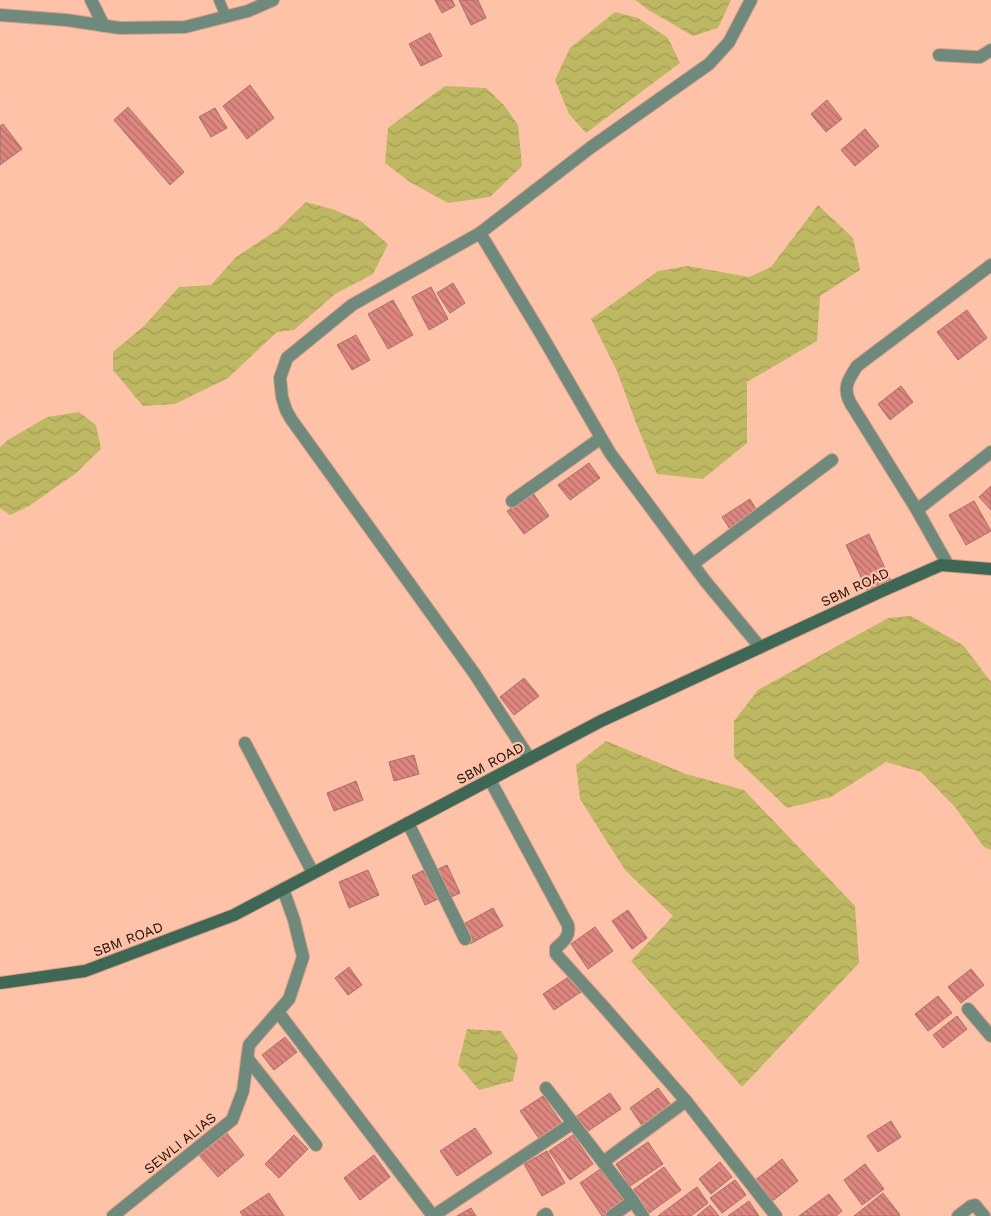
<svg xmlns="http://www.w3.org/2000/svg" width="991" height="1216" font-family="'Work Sans',sans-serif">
	<defs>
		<pattern id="water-waves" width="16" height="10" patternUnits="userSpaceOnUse" patternTransform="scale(1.25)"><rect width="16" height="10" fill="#beb863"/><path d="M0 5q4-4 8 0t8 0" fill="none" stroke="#a39d54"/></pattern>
		<pattern id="building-back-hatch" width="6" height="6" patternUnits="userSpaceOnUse" patternTransform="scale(1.25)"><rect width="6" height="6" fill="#dd867f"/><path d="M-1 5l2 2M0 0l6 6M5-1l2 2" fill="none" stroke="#b36c66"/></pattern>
	</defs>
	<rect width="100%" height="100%" fill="#fec2a8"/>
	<g fill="url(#water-waves)">
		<polygon points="635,0 731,0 718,28 693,36 650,11"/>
		<polygon points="615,12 638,18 668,38 680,63 586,133 569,114 555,80 570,48"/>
		<polygon points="445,86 486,88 504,105 518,125 522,166 490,197 448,203 410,182 385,163 388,128"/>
		<polygon points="306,202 332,209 361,221 388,244 373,274 335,294 294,330 277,332 228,378 175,404 143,406 113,370 113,352 144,326 179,287 211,285 236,257 277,230"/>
		<polygon points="818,205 853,238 860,270 820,296 817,341 747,382 747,443 703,479 657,474 636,423 617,371 591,319 658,271 688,266 749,277 771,267"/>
		<polygon points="79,412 96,425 101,449 75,474 29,506 10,515 0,508 0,447 8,440 47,417"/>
		<polygon points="911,616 963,645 991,682 991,850 984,847 955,807 921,772 886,762 831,797 787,808 734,757 734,721 758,690 888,618"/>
		<polygon points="606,741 686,774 744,790 855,906 859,963 742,1087 631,961 673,916 625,870 580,799 576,765"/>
		<polygon points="467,1029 501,1031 518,1056 513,1081 479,1090 458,1065"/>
	</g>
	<g fill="url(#building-back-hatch)" stroke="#ab6f6a">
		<polygon points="435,0 452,0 455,6 442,13"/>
		<polygon points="459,0 478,0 486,18 471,25"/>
		<polygon points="430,33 442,56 421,66 409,44"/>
		<polygon points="250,85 274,118 247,139 223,106"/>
		<polygon points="827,100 842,119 826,132 811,114"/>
		<polygon points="128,107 184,172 170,185 114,120"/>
		<polygon points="215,108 227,128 211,137 199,117"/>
		<polygon points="3,124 22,149 0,165 0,126"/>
		<polygon points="865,129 879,146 855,166 841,150"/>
		<polygon points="453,283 465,303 450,313 437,293"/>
		<polygon points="431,287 448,319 429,330 412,297"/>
		<polygon points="393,300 413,335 388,349 368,314"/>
		<polygon points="967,310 987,338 958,360 937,332"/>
		<polygon points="356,335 370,360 352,370 337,345"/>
		<polygon points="901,386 913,402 890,420 878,404"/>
		<polygon points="589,463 600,478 570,500 558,485"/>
		<polygon points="991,486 991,510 979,497"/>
		<polygon points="533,493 549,516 524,534 507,511"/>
		<polygon points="750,499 757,511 730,529 722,517"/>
		<polygon points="974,501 991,531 966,545 949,515"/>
		<polygon points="869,534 892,583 869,594 846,545"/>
		<polygon points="524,678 539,696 514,715 500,697"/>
		<polygon points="414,755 419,774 394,781 389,762"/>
		<polygon points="356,781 363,800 334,811 327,793"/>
		<polygon points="447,865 460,893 447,899 434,871"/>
		<polygon points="426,869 440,898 425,905 412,876"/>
		<polygon points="368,870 379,895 349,908 339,882"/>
		<polygon points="493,908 503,926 470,944 460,926"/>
		<polygon points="628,910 647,938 632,949 612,921"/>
		<polygon points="595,927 613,951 588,969 571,944"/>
		<polygon points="349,967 362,985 348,995 335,978"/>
		<polygon points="971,969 984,985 961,1003 948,987"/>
		<polygon points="570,976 581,992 554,1010 543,994"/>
		<polygon points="938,996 952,1013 928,1031 915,1014"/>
		<polygon points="957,1016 967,1029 943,1048 933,1035"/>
		<polygon points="285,1037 297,1052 274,1070 262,1055"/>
		<polygon points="658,1088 674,1109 645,1130 630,1108"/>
		<polygon points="610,1093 621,1109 585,1133 574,1118"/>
		<polygon points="543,1096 563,1125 540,1140 520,1111"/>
		<polygon points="891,1121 901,1137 878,1152 867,1136"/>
		<polygon points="475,1128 492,1153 457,1176 440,1151"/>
		<polygon points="225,1131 244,1155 218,1177 198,1154"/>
		<polygon points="294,1135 308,1149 279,1178 265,1164"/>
		<polygon points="573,1135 593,1164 570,1180 549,1151"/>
		<polygon points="648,1142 663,1164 630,1186 616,1164"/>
		<polygon points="547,1151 565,1183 542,1196 524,1164"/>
		<polygon points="374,1155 390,1177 360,1200 344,1178"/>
		<polygon points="782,1159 798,1181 771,1202 754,1181"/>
		<polygon points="720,1162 732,1177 711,1194 699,1179"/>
		<polygon points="865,1164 884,1189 862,1205 844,1180"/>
		<polygon points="664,1167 681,1190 649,1213 633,1190"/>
		<polygon points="602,1168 626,1203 607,1216 602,1216 580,1183"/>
		<polygon points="735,1180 746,1195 722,1213 710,1198"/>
		<polygon points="697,1187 708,1203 691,1216 658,1216"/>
		<polygon points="269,1193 284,1216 243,1216 240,1212"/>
		<polygon points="883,1193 900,1215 898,1216 854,1216"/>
		<polygon points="829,1194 842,1211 836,1216 799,1216"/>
		<polygon points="749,1201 759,1216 728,1216"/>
		<polygon points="710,1205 719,1216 697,1216"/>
		<polygon points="471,1208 476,1216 457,1216"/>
	</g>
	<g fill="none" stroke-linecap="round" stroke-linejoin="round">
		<defs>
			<polyline id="lane" points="219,0 226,17"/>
			<g id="street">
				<polyline points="91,0 104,26"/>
				<polyline points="0,15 66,20 120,28 185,27 248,11 273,0"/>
				<polyline points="939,55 975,57 980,57 991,50"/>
				<polyline points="480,233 541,334 610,453 706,582 760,647"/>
				<polyline points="512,501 601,438"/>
				<polyline points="917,510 991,452"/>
				<polyline points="693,564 832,460"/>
				<path d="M948,565L917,510L851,404C842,388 848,380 857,366L991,265"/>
				<polyline points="245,743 313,873"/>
				<polyline points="530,759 474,673 291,419 286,410 282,397 280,378 287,358 352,305 480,233 590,148 709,64 729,42 751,0"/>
				<path d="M490,780L568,925C570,937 564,941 556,948V954L603,1006L686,1101L776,1216"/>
				<polyline points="408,823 465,939"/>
				<polyline points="968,1009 991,1036"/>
				<polyline points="278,1012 433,1216"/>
				<polyline points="248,1059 316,1145"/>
				<polyline points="546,1088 633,1201 643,1216"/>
				<polyline points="603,1162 686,1101"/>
				<polyline points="113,1216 232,1120 243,1091 249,1045 289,999 303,957 294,920 283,889"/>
				<polyline points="433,1216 573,1123"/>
				<polyline points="543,1216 546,1214 547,1216"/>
				<polyline points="612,1216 633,1201"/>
				<polyline points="958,1216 971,1206 975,1205 984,1216"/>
			</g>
			<polyline id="secondary" points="0,983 85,971 234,915 601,721 884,590 941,565 991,569"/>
		</defs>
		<use href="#lane" stroke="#d6a18a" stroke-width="12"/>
		<use href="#street" stroke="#d6a18a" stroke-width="14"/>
		<use href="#secondary" stroke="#d6a18a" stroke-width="14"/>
		<use href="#lane" stroke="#6f8a7d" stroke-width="10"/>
		<use href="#street" stroke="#6f8a7d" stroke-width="12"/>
		<use href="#secondary" stroke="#3f6755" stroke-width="12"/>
	</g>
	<g text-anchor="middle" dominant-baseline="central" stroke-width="4.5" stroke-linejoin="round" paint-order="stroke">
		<g font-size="14" fill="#1d0902" stroke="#fec2a8">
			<text transform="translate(855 587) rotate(-25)">SBM ROAD</text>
			<text transform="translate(490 763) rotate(-28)">SBM ROAD</text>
			<text transform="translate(128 939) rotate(-21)">SBM ROAD</text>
			<text transform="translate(180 1143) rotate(-39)">SEWLI ALIAS</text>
		</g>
	</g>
</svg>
